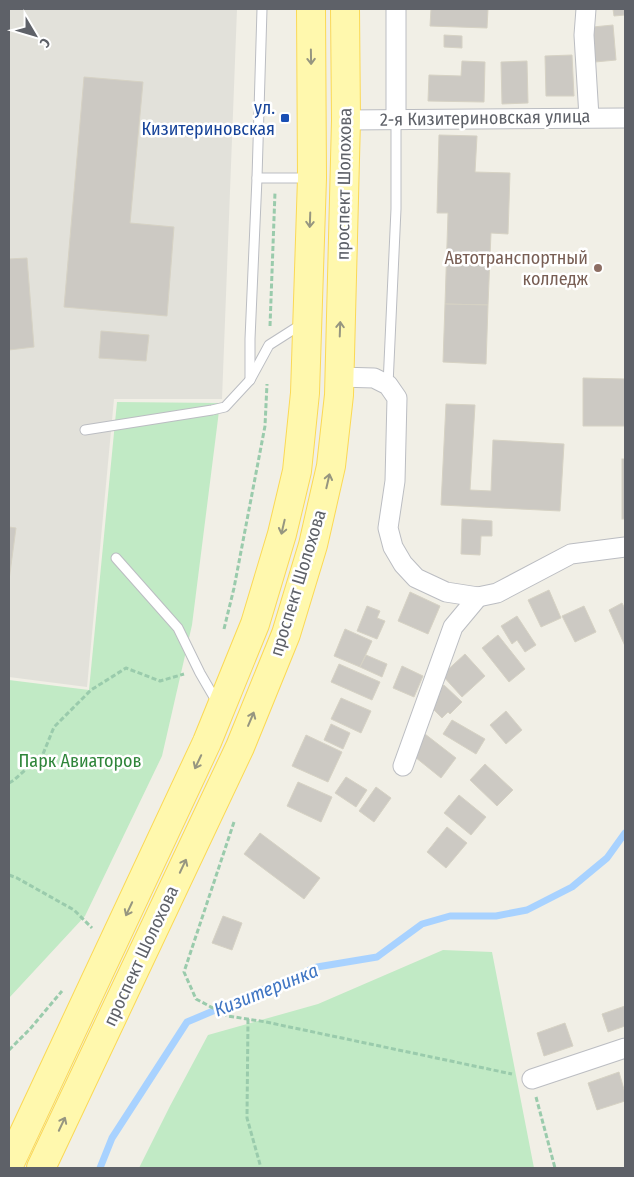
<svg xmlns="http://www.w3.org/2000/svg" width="634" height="1177" font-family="'Fira Sans Condensed',sans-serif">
	<rect width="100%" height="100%" fill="#f1efe6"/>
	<polygon fill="#e2e1da" points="9,9 237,9 222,399 114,399 87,687 9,677"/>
	<g fill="#c1eac5">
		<polygon points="117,402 220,403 192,625 162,756 85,916 9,998 9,680 89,690"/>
		<polygon points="443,950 492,952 534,1168 139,1168 170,1106 208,1035 318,1004"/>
	</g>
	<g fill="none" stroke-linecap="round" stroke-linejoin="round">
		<polyline stroke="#a8d2ff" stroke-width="7" points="100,1168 112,1138 187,1022 317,967 377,957 422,924 450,916 496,916 527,910 572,887 607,858 625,833"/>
	</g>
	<g fill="#ccc9c3" stroke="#d6d2c4">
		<polygon points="431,9 488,9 487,28 430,26"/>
		<polygon points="613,9 625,9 625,15 614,16"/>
		<polygon points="613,25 616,60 595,62 593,27"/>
		<polygon points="444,35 462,36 462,48 444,47"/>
		<polygon points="572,55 574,96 546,96 545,56"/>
		<polygon points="462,61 485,62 484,102 428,101 429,75 461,76"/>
		<polygon points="527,61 528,103 502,104 501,62"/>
		<polygon points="84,77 143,82 130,223 174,227 167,316 64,307"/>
		<polygon points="439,135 477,136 475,172 510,173 508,234 491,233 488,305 445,304 448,213 437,213"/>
		<polygon points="27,258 34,347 9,350 9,259"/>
		<polygon points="445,304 488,305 486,364 443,362"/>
		<polygon points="101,331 149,335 146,361 99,358"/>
		<polygon points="583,378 625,379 625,426 583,426"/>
		<polygon points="446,404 475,405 470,490 491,491 493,440 564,444 560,511 441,505"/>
		<rect x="622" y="459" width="3" height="60"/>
		<polygon points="462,519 492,521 492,536 481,536 480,555 461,554"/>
		<polygon points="9,527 16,528 9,580"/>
		<polygon points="549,590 561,618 541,627 528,600"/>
		<polygon points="410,592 440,606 428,634 398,621"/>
		<polygon points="622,603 625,609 625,646 609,610"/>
		<polygon points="367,606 380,611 377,618 385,621 377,639 357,631"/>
		<polygon points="584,606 596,632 575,642 562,616"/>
		<polygon points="517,616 536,645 525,652 517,640 512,644 501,626"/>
		<polygon points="345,629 372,641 360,667 334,656"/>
		<polygon points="498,635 525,669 509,682 482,648"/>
		<polygon points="465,654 485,676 462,697 442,675"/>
		<polygon points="366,655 387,664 382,677 360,667"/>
		<polygon points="339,664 380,682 372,700 331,682"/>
		<polygon points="402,666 423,676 414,697 393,688"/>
		<polygon points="444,685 462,702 450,714 448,712 442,718 432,708 432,698"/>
		<polygon points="341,698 371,711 361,733 331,719"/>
		<polygon points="506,711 522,730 506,744 490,725"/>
		<polygon points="452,720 485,739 476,754 443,734"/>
		<polygon points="331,724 350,733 343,749 324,740"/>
		<polygon points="425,734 456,758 441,778 410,753"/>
		<polygon points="306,735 342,752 328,782 292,766"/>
		<polygon points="485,764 513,790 497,806 470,780"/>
		<polygon points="346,777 367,790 356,807 335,793"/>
		<polygon points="298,782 332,797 321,822 287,806"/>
		<polygon points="376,787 391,798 374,822 359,811"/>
		<polygon points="459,795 486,817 471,835 444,813"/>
		<polygon points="447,827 467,843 446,868 427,852"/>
		<polygon points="260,833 320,878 304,899 244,854"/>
		<polygon points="223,916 242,923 232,950 212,943"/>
		<polygon points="625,1006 625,1026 608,1032 602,1014"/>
		<polygon points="565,1023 573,1046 544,1056 537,1033"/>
		<polygon points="619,1072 625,1093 625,1101 597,1110 588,1083"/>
	</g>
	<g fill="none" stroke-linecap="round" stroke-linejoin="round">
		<defs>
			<g id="lane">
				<polyline points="257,178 309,178"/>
				<polyline points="250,380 250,339 257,178 262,9"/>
				<polyline points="388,385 396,209 396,119"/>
				<polyline points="85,430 212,410 225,407 250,380 269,345 302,324"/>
				<polyline points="116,558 178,628 200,673 218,704"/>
			</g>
			<g id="street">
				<polyline points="396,9 396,119"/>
				<polyline points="586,9 584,35 589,117"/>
				<polyline points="346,120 625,118"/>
				<polyline points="339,377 374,378 388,385 397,398 395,481 388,528 393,547 403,564 416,578 446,592 478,597 497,593 571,554 625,547"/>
				<polyline points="403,766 453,627 478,597"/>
				<polyline points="532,1079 625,1048"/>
			</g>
			<g id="primary">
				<polyline points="9,1165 207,742 255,624 282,534 297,471 305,393 312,178 311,9"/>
				<polyline points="41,1168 240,747 286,634 313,545 331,466 339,395 346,120 345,9"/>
			</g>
		</defs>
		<use href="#lane" stroke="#bbbdc2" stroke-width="11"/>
		<use href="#street" stroke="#bbbdc2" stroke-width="21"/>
		<use href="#primary" stroke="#fbd955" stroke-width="30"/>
		<g stroke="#9acbac" stroke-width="3" stroke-dasharray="5 2.5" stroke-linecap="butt">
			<polyline points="270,326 275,192"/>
			<polyline points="224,629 234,588 265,426 267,384"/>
			<polyline points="9,783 14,780 43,754 54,727 91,690 126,668 160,681 184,674"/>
			<polyline points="234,822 184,972 196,999 228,1016 266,1022 512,1074"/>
			<polyline points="9,875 17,878 74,910 92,928"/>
			<polyline points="248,1019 247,1118 261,1168"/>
			<polyline points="9,1050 30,1029 62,991"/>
			<polyline points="536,1097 555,1168"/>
		</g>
		<use href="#lane" stroke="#fff" stroke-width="9"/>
		<use href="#street" stroke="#fff" stroke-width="19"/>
		<use href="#primary" stroke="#fff8ad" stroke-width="28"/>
	</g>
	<defs><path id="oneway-shaft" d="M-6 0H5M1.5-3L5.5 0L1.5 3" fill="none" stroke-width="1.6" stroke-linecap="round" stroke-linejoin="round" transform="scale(1.25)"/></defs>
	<g stroke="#969680">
		<use href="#oneway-shaft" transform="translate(311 57) rotate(89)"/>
		<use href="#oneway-shaft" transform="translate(310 220) rotate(92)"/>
		<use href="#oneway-shaft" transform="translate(340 329) rotate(-88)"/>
		<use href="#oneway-shaft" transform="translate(328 481) rotate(-77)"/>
		<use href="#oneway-shaft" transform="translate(283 527) rotate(103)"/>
		<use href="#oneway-shaft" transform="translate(251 719) rotate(-67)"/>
		<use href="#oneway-shaft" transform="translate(198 762) rotate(115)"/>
		<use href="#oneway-shaft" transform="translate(183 866) rotate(-65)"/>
		<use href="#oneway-shaft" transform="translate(129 909) rotate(115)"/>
		<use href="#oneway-shaft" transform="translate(62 1124) rotate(-65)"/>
	</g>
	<rect fill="#1a4fb4" stroke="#fff" stroke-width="2" x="280" y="113" width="10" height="10" rx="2.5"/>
	<circle fill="#8d6e63" stroke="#fff" stroke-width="2" cx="598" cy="268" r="5"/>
	<g text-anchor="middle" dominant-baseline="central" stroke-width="5" stroke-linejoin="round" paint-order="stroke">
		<g font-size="18" fill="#164399" stroke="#fff" text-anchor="end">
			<text x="275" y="108">ул.<tspan x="275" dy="21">Кизитериновская</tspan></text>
		</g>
		<g font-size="18" fill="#5e6168" stroke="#fff">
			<text transform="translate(485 118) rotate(-1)">2-я Кизитериновская улица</text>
			<text transform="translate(344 184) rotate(-89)">проспект Шолохова</text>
			<text transform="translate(298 583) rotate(-73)">проспект Шолохова</text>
			<text transform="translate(141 956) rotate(-65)">проспект Шолохова</text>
		</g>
		<g font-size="18" fill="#785e54" stroke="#fff" text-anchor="end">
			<text x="588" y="258">Автотранспортный<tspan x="588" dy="21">колледж</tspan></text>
		</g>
		<g font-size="18" fill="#2f853a" stroke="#fff">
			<text x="80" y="761">Парк Авиаторов</text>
		</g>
		<g font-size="19" font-style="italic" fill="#3f75c3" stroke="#fff">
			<text transform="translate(266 990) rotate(-22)">Кизитеринка</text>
		</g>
	</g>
	<rect width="634" height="1177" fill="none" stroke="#5e6168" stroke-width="20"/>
	<g transform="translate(35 35) rotate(128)" stroke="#ffffff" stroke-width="4" paint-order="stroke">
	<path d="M0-4L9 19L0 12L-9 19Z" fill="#5e6168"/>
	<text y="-8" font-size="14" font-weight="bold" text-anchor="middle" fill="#5e6168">С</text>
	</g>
</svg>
